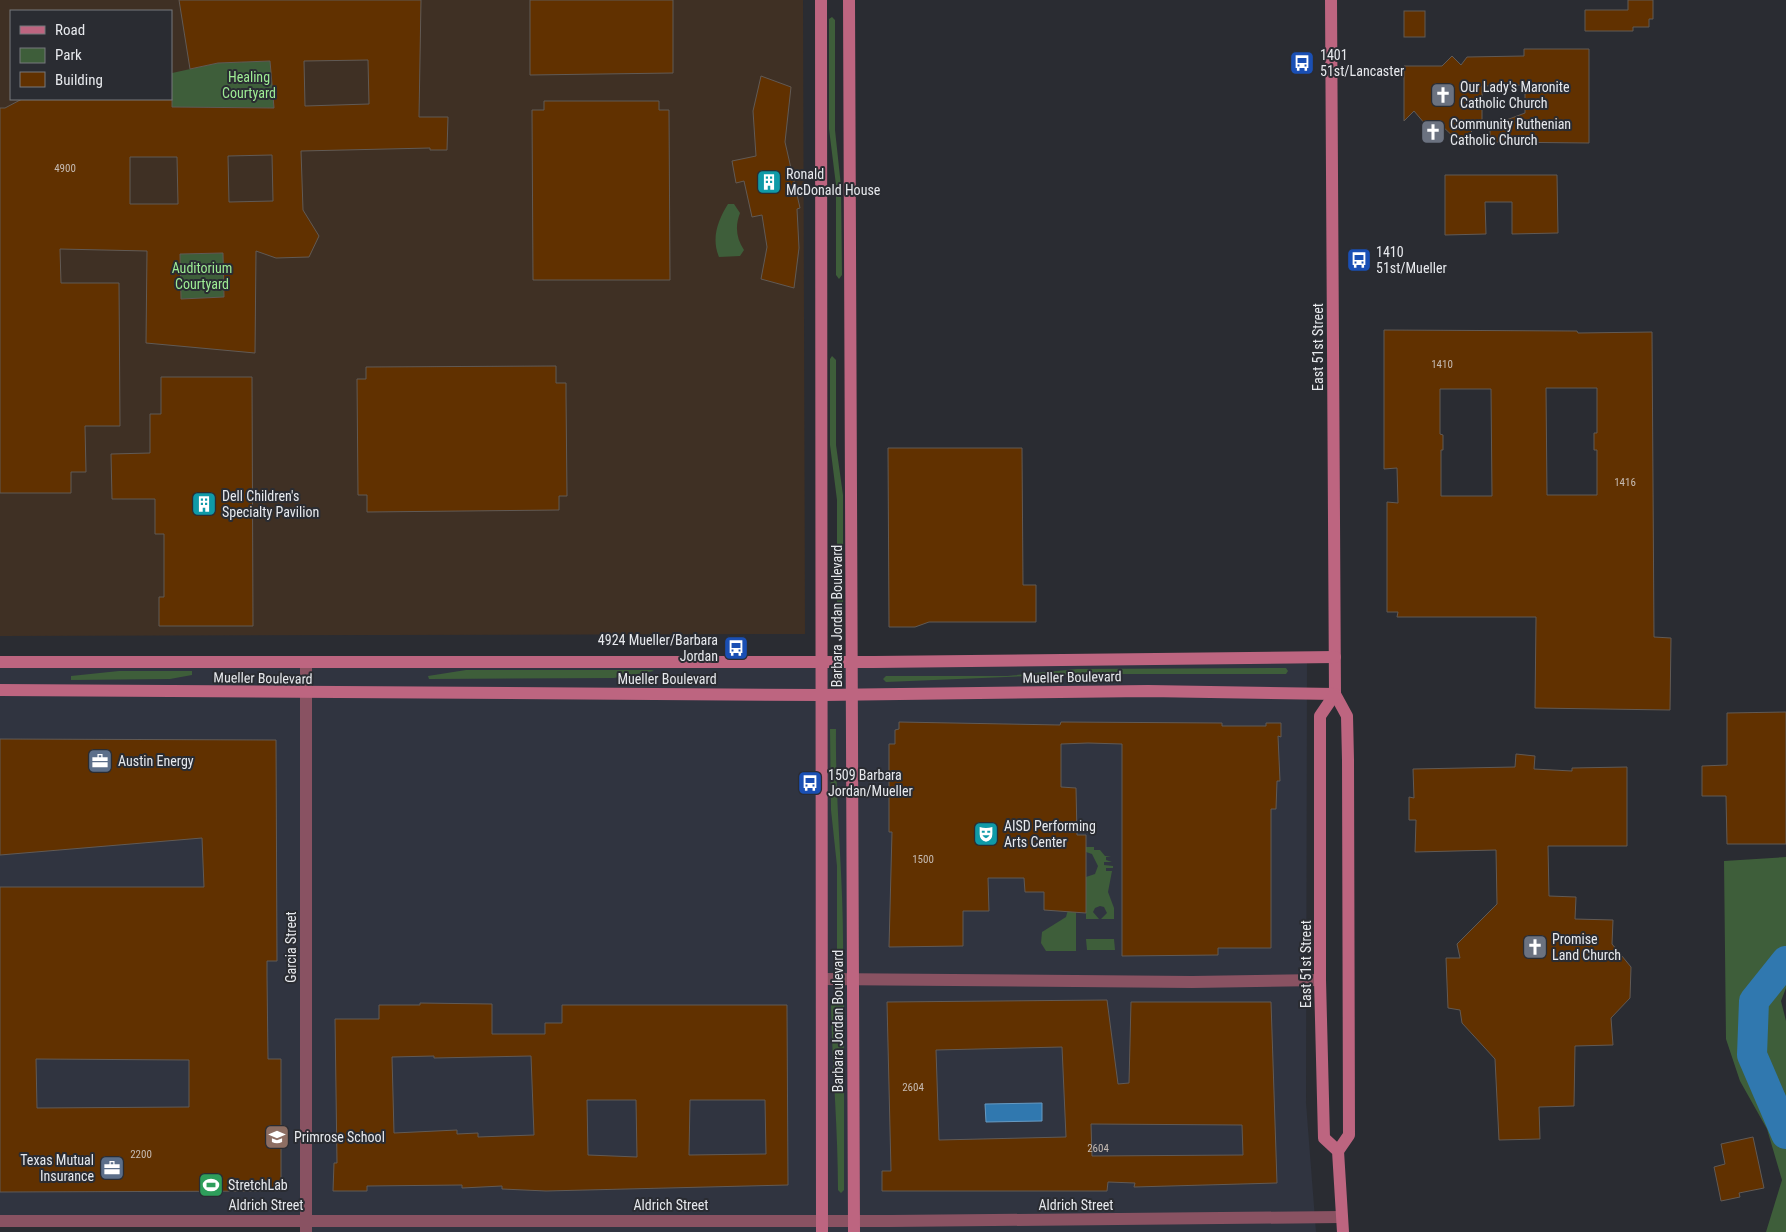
<svg xmlns="http://www.w3.org/2000/svg" width="1786" height="1232" font-family="'Roboto Condensed',sans-serif">
	<rect width="100%" height="100%" fill="#2a2c32"/>
	<polygon fill="#303440" points="0,662 1307,663 1306,1103 1316,1232 306,1232 306,1220 0,1221"/>
	<path fill="#3f3024" fill-rule="evenodd" d="M0,0H803L805,634L0,636ZM11,11H171V99H11Z"/>
	<g fill="#3e5e3a">
		<polygon points="832,17 835,20 835,130 841,186 842,275 839,279 836,275 836,185 829,129 829,19"/>
		<polygon points="270,61 274,108 172,107 172,73 218,63"/>
		<path d="M728,204H734L740,213C735,226 736,238 744,250L740,256L719,257C711,238 718,220 728,204Z"/>
		<polygon points="223,253 224,297 181,299 180,254"/>
		<polygon points="832,356 836,360 836,445 843,495 843,622 840,625 837,621 837,500 830,445 830,359"/>
		<polygon points="1286,668 1288,671 1286,674 1077,674 886,682 883,679 886,676 1007,676 1077,669"/>
		<polygon points="466,670 652,670 654,671 614,678 429,679 428,676"/>
		<polygon points="119,671 192,671 192,675 170,679 71,680 71,676"/>
		<path d="M830,729H836C835,805 844,880 843,956L841,958L837,955V866L831,810Z"/>
		<polygon points="1086,847 1094,847 1094,850 1100,850 1105,856 1111,856 1106,857 1106,860 1112,862 1104,862 1104,865 1113,866 1113,868 1106,868 1106,871 1112,871 1108,892 1114,908 1114,919 1101,919 1107,913 1104,907 1100,906 1095,908 1093,912 1099,919 1086,919 1086,877 1095,874 1098,866 1092,854 1086,852"/>
		<polygon points="1786,857 1786,988 1781,1001 1786,1021 1786,1232 1766,1232 1782,1180 1767,1129 1740,1081 1726,1039 1724,861"/>
		<polygon points="1076,881 1076,951 1046,951 1041,943 1042,932 1066,917"/>
		<polygon points="1086,939 1114,939 1115,950 1087,950"/>
		<path d="M840,1000L844,1005V1190L841,1193L838,1190C838,1127 832,1065 831,1003Z"/>
	</g>
	<polygon fill="#3078af" stroke="#679ac2" points="1042,1103 1042,1121 986,1122 985,1104"/>
	<g fill="none" stroke-linecap="round" stroke-linejoin="round">
		<polyline stroke="#3078af" stroke-width="30" points="1786,961 1754,1001 1752,1055 1786,1134"/>
	</g>
	<g fill="#613100" stroke="#615a55" fill-rule="evenodd">
		<path d="M179,0H421L419,117H448L447,150H430V148L301,151L303,210L319,236L309,257L276,258L256,251L255,353L146,343L147,251L60,249L61,283H119L120,426H85L86,472H71V493H0V108H5L22,99H172V107L274,108L270,61L218,63L190,69ZM368,60L369,104L305,106L304,61ZM272,155L273,201L229,202L228,156ZM130,157H177L178,204H130ZM223,253L224,297L181,299L180,254Z"/>
		<polygon points="530,0 673,0 673,73 530,75"/>
		<polygon points="1628,0 1653,0 1653,19 1649,19 1649,27 1633,27 1633,31 1585,31 1585,10 1628,10"/>
		<rect x="1404" y="11" width="21" height="26"/>
		<polygon points="1524,49 1589,49 1589,143 1490,142 1490,122 1501,122 1525,113 1525,85 1482,86 1482,121 1460,143 1439,123 1425,124 1414,111 1404,121 1404,66 1442,66 1452,56 1461,65 1467,57 1524,56"/>
		<polygon points="761,76 791,87 785,142 800,208 797,209 799,248 794,288 761,279 767,247 762,215 752,217 744,181 736,183 732,161 756,156 753,111"/>
		<polygon points="544,101 659,101 659,110 669,110 670,280 533,280 532,110 544,110"/>
		<polygon points="1445,175 1557,175 1558,233 1512,234 1512,202 1485,202 1486,234 1445,235"/>
		<path d="M1384,330L1577,331L1578,333L1652,332L1654,637L1671,638L1670,710L1535,708L1536,617H1397L1398,612H1387V502L1398,503L1397,468L1384,469ZM1546,388H1597V433H1594V450H1597V495H1547ZM1440,389H1491L1492,496H1441V450H1443V435L1440,434Z"/>
		<polygon points="556,366 556,383 566,383 566,395 567,496 559,496 559,510 367,512 367,495 358,495 357,379 366,379 366,367"/>
		<polygon points="161,377 252,377 253,626 159,626 159,597 164,597 164,534 155,534 155,499 112,499 111,454 150,453 150,414 161,414"/>
		<polygon points="888,448 1022,448 1023,585 1036,585 1036,622 929,622 915,627 889,627"/>
		<polygon points="1786,712 1786,844 1727,844 1726,796 1702,796 1702,766 1727,765 1727,713"/>
		<polygon points="899,722 1060,725 1061,722 1222,723 1222,726 1266,726 1266,723 1281,723 1281,737 1278,736 1280,781 1277,781 1276,809 1271,809 1271,948 1218,948 1218,955 1122,956 1122,744 1088,743 1061,744 1061,787 1076,788 1077,835 1086,835 1086,913 1044,910 1044,892 1025,892 1024,878 988,878 989,911 963,911 963,946 889,947 892,832 889,832 889,744 895,744 895,730 899,729"/>
		<path d="M0,739L276,740L277,961H267V975L268,1059H281V1191L0,1192V887H204L202,838L0,855ZM36,1059L189,1060V1107L37,1108Z"/>
		<polygon points="1516,754 1535,756 1534,769 1572,771 1572,768 1627,767 1627,846 1548,846 1549,896 1576,897 1575,919 1613,920 1612,944 1631,967 1630,998 1611,1018 1613,1045 1575,1046 1574,1106 1539,1107 1540,1139 1499,1140 1495,1059 1462,1023 1460,1010 1448,1008 1446,958 1460,958 1457,944 1497,904 1496,850 1415,852 1416,820 1409,820 1409,797 1414,798 1413,769 1515,767"/>
		<path d="M1107,1000L1118,1084L1129,1083L1131,1002H1271L1277,1183L1134,1187L1135,1183L1108,1182L1107,1191H882V1171H891L887,1002ZM1062,1047L1066,1137L939,1140L936,1050ZM1091,1124L1242,1125L1243,1155L1092,1156Z"/>
		<path d="M420,1003L492,1004V1034H545V1023H562V1005H787L788,1185L546,1191L502,1189V1186L462,1188V1185L367,1186V1191H333L334,1163H337L335,1019H379V1005H420ZM434,1056V1058L531,1056L534,1135L478,1137V1133L457,1134V1130L394,1133L392,1057ZM587,1100H636L637,1157L588,1155ZM690,1100H765L766,1154L689,1155Z"/>
		<polygon points="1753,1137 1764,1188 1739,1193 1740,1197 1721,1201 1714,1167 1725,1164 1721,1144"/>
	</g>
	<g fill="none" stroke-linecap="round" stroke-linejoin="round">
		<g stroke="#895262" stroke-width="12">
			<polyline points="306,662 306,1232"/>
			<polyline points="822,979 1192,982 1320,980"/>
			<polyline points="0,1221 890,1221 1341,1217"/>
		</g>
		<g stroke="#bd6580" stroke-width="12">
			<polyline points="821,0 822,1232"/>
			<polyline points="849,0 854,1232"/>
			<polyline points="1331,0 1335,694 1347,716 1348,760 1349,1135 1338,1151"/>
			<polyline points="0,662 874,662 1335,657"/>
			<polyline points="0,690 822,695 1148,691 1335,694"/>
			<polyline points="1335,694 1320,716 1320,980 1324,1138 1338,1151 1343,1232"/>
		</g>
	</g>
	<defs>
		<symbol id="bus-square" viewBox="-11 -11 22 22"><rect x="-9" y="-9" width="18" height="18" rx="4" fill="#1a4fb4" stroke="#2a2c32"/><path d="M-5-6H5V4H4V6H2V4H-2V6H-4V4H-5ZM-3.5-4V0h7V-4ZM-3.5 1.2v1.5H-2V1.2ZM2 1.2v1.5H3.5V1.2Z" fill="#fff"/></symbol>
		<symbol id="church-square" viewBox="-11 -11 22 22"><rect x="-9" y="-9" width="18" height="18" rx="4" fill="#6b7280" stroke="#2a2c32"/><path d="M-1.2-6h2.4v3.5h3.3v2.4h-3.3V6h-2.4V-.1h-3.3v-2.4h3.3Z" fill="#fff"/></symbol>
		<symbol id="building-square" viewBox="-11 -11 22 22"><rect x="-9" y="-9" width="18" height="18" rx="4" fill="#0f9aa8" stroke="#2a2c32"/><path d="M-4-6H4V6H1V3H-1V6H-4ZM-2.5-4.3h1.7v1.8h-1.7ZM.8-4.3h1.7v1.8H.8ZM-2.5-1h1.7V.8h-1.7ZM.8-1h1.7V.8H.8Z" fill="#fff"/></symbol>
		<symbol id="office-square" viewBox="-11 -11 22 22"><rect x="-9" y="-9" width="18" height="18" rx="4" fill="#5c6f8a" stroke="#2a2c32"/><path d="M-6-3h4V-5.5h4V-3h4V5H-6ZM-1-4.5V-3h2v-1.5ZM-6 0V1H6V0Z" fill="#fff"/></symbol>
		<symbol id="theatre-square" viewBox="-11 -11 22 22"><rect x="-9" y="-9" width="18" height="18" rx="4" fill="#0f9aa8" stroke="#2a2c32"/><path d="M-5-5.5Q0-4 5-5.5V0Q5 5 0 6Q-5 5-5 0ZM-3.3-2.5H-1v1.5H-3.3ZM1-2.5H3.3v1.5H1ZM-2.8 1Q0 5.5 2.8 1Z" fill="#fff"/></symbol>
		<symbol id="school-square" viewBox="-11 -11 22 22"><rect x="-9" y="-9" width="18" height="18" rx="4" fill="#8d6e63" stroke="#2a2c32"/><path d="M0-5L7-2L0 1L-7-2ZM-4 1L0 2.5L4 1V4Q0 6-4 4Z" fill="#fff"/></symbol>
		<symbol id="stadium-square" viewBox="-11 -11 22 22"><rect x="-9" y="-9" width="18" height="18" rx="4" fill="#2e9e5b" stroke="#2a2c32"/><path d="M0-5a6.5 5 0 1 0 0 10a6.5 5 0 1 0 0-10ZM-3.5-1.8h7v3.6h-7Z" fill="#fff"/></symbol>
	</defs>
	<g fill-rule="evenodd">
		<use href="#bus-square" x="1288" y="49" width="28" height="28"/>
		<use href="#church-square" x="1429" y="81" width="28" height="28"/>
		<use href="#church-square" x="1419" y="118" width="28" height="28"/>
		<use href="#building-square" x="755" y="168" width="28" height="28"/>
		<use href="#bus-square" x="1345" y="246" width="28" height="28"/>
		<use href="#building-square" x="190" y="490" width="28" height="28"/>
		<use href="#bus-square" x="722" y="634" width="28" height="28"/>
		<use href="#office-square" x="86" y="747" width="28" height="28"/>
		<use href="#bus-square" x="796" y="769" width="28" height="28"/>
		<use href="#theatre-square" x="972" y="820" width="28" height="28"/>
		<use href="#church-square" x="1521" y="933" width="28" height="28"/>
		<use href="#school-square" x="263" y="1123" width="28" height="28"/>
		<use href="#office-square" x="98" y="1154" width="28" height="28"/>
		<use href="#stadium-square" x="197" y="1171" width="28" height="28"/>
	</g>
	<g text-anchor="middle" dominant-baseline="central" stroke-width="4" stroke-linejoin="round" paint-order="stroke">
		<g font-size="11" fill="#c6bbb2">
			<text x="65" y="168">4900</text>
			<text x="1442" y="364">1410</text>
			<text x="1625" y="482">1416</text>
			<text x="923" y="859">1500</text>
			<text x="913" y="1087">2604</text>
			<text x="1098" y="1148">2604</text>
			<text x="141" y="1154">2200</text>
		</g>
		<g font-size="14" fill="#e7e9ed" stroke="#2a2c32" text-anchor="start">
			<text x="1320" y="55">1401<tspan x="1320" dy="16">51st/Lancaster</tspan></text>
			<text x="1460" y="87">Our Lady's Maronite<tspan x="1460" dy="16">Catholic Church</tspan></text>
			<text x="1450" y="124">Community Ruthenian<tspan x="1450" dy="16">Catholic Church</tspan></text>
			<text x="786" y="174">Ronald<tspan x="786" dy="16">McDonald House</tspan></text>
			<text x="1376" y="252">1410<tspan x="1376" dy="16">51st/Mueller</tspan></text>
			<text x="222" y="496">Dell Children's<tspan x="222" dy="16">Specialty Pavilion</tspan></text>
			<text x="718" y="640" text-anchor="end">4924 Mueller/Barbara<tspan x="718" dy="16">Jordan</tspan></text>
			<text x="118" y="761">Austin Energy</text>
			<text x="828" y="775">1509 Barbara<tspan x="828" dy="16">Jordan/Mueller</tspan></text>
			<text x="1004" y="826">AISD Performing<tspan x="1004" dy="16">Arts Center</tspan></text>
			<text x="1552" y="939">Promise<tspan x="1552" dy="16">Land Church</tspan></text>
			<text x="294" y="1137">Primrose School</text>
			<text x="94" y="1160" text-anchor="end">Texas Mutual<tspan x="94" dy="16">Insurance</tspan></text>
			<text x="228" y="1185">StretchLab</text>
		</g>
		<g font-size="14" fill="#9eec94" stroke="#2a2c32">
			<text x="249" y="77">Healing<tspan x="249" dy="16">Courtyard</tspan></text>
			<text x="202" y="268">Auditorium<tspan x="202" dy="16">Courtyard</tspan></text>
		</g>
		<g font-size="14" fill="#e7e9ed" stroke="#2a2c32">
			<text transform="translate(1318 347) rotate(-90)">East 51st Street</text>
			<text transform="translate(837 616) rotate(-90)">Barbara Jordan Boulevard</text>
			<text transform="translate(1072 677) rotate(-1)">Mueller Boulevard</text>
			<text transform="translate(263 678) rotate(1)">Mueller Boulevard</text>
			<text x="667" y="679">Mueller Boulevard</text>
			<text transform="translate(291 947) rotate(-90)">Garcia Street</text>
			<text transform="translate(1306 964) rotate(-90)">East 51st Street</text>
			<text transform="translate(838 1021) rotate(-90)">Barbara Jordan Boulevard</text>
			<text x="266" y="1205">Aldrich Street</text>
			<text x="671" y="1205">Aldrich Street</text>
			<text x="1076" y="1205">Aldrich Street</text>
		</g>
	</g>
	<rect x="10" y="10" width="162" height="90" fill="#2a2c32" stroke="#76787d"/>
	<rect x="20" y="26" width="25" height="8" fill="#bd6580" stroke="#76787d"/>
	<text x="55" y="35" font-size="15" fill="#e7e9ed">Road</text>
	<rect x="20" y="48" width="25" height="15" fill="#3e5e3a" stroke="#76787d"/>
	<text x="55" y="60" font-size="15" fill="#e7e9ed">Park</text>
	<rect x="20" y="72" width="25" height="15" fill="#613100" stroke="#76787d"/>
	<text x="55" y="85" font-size="15" fill="#e7e9ed">Building</text>
</svg>
